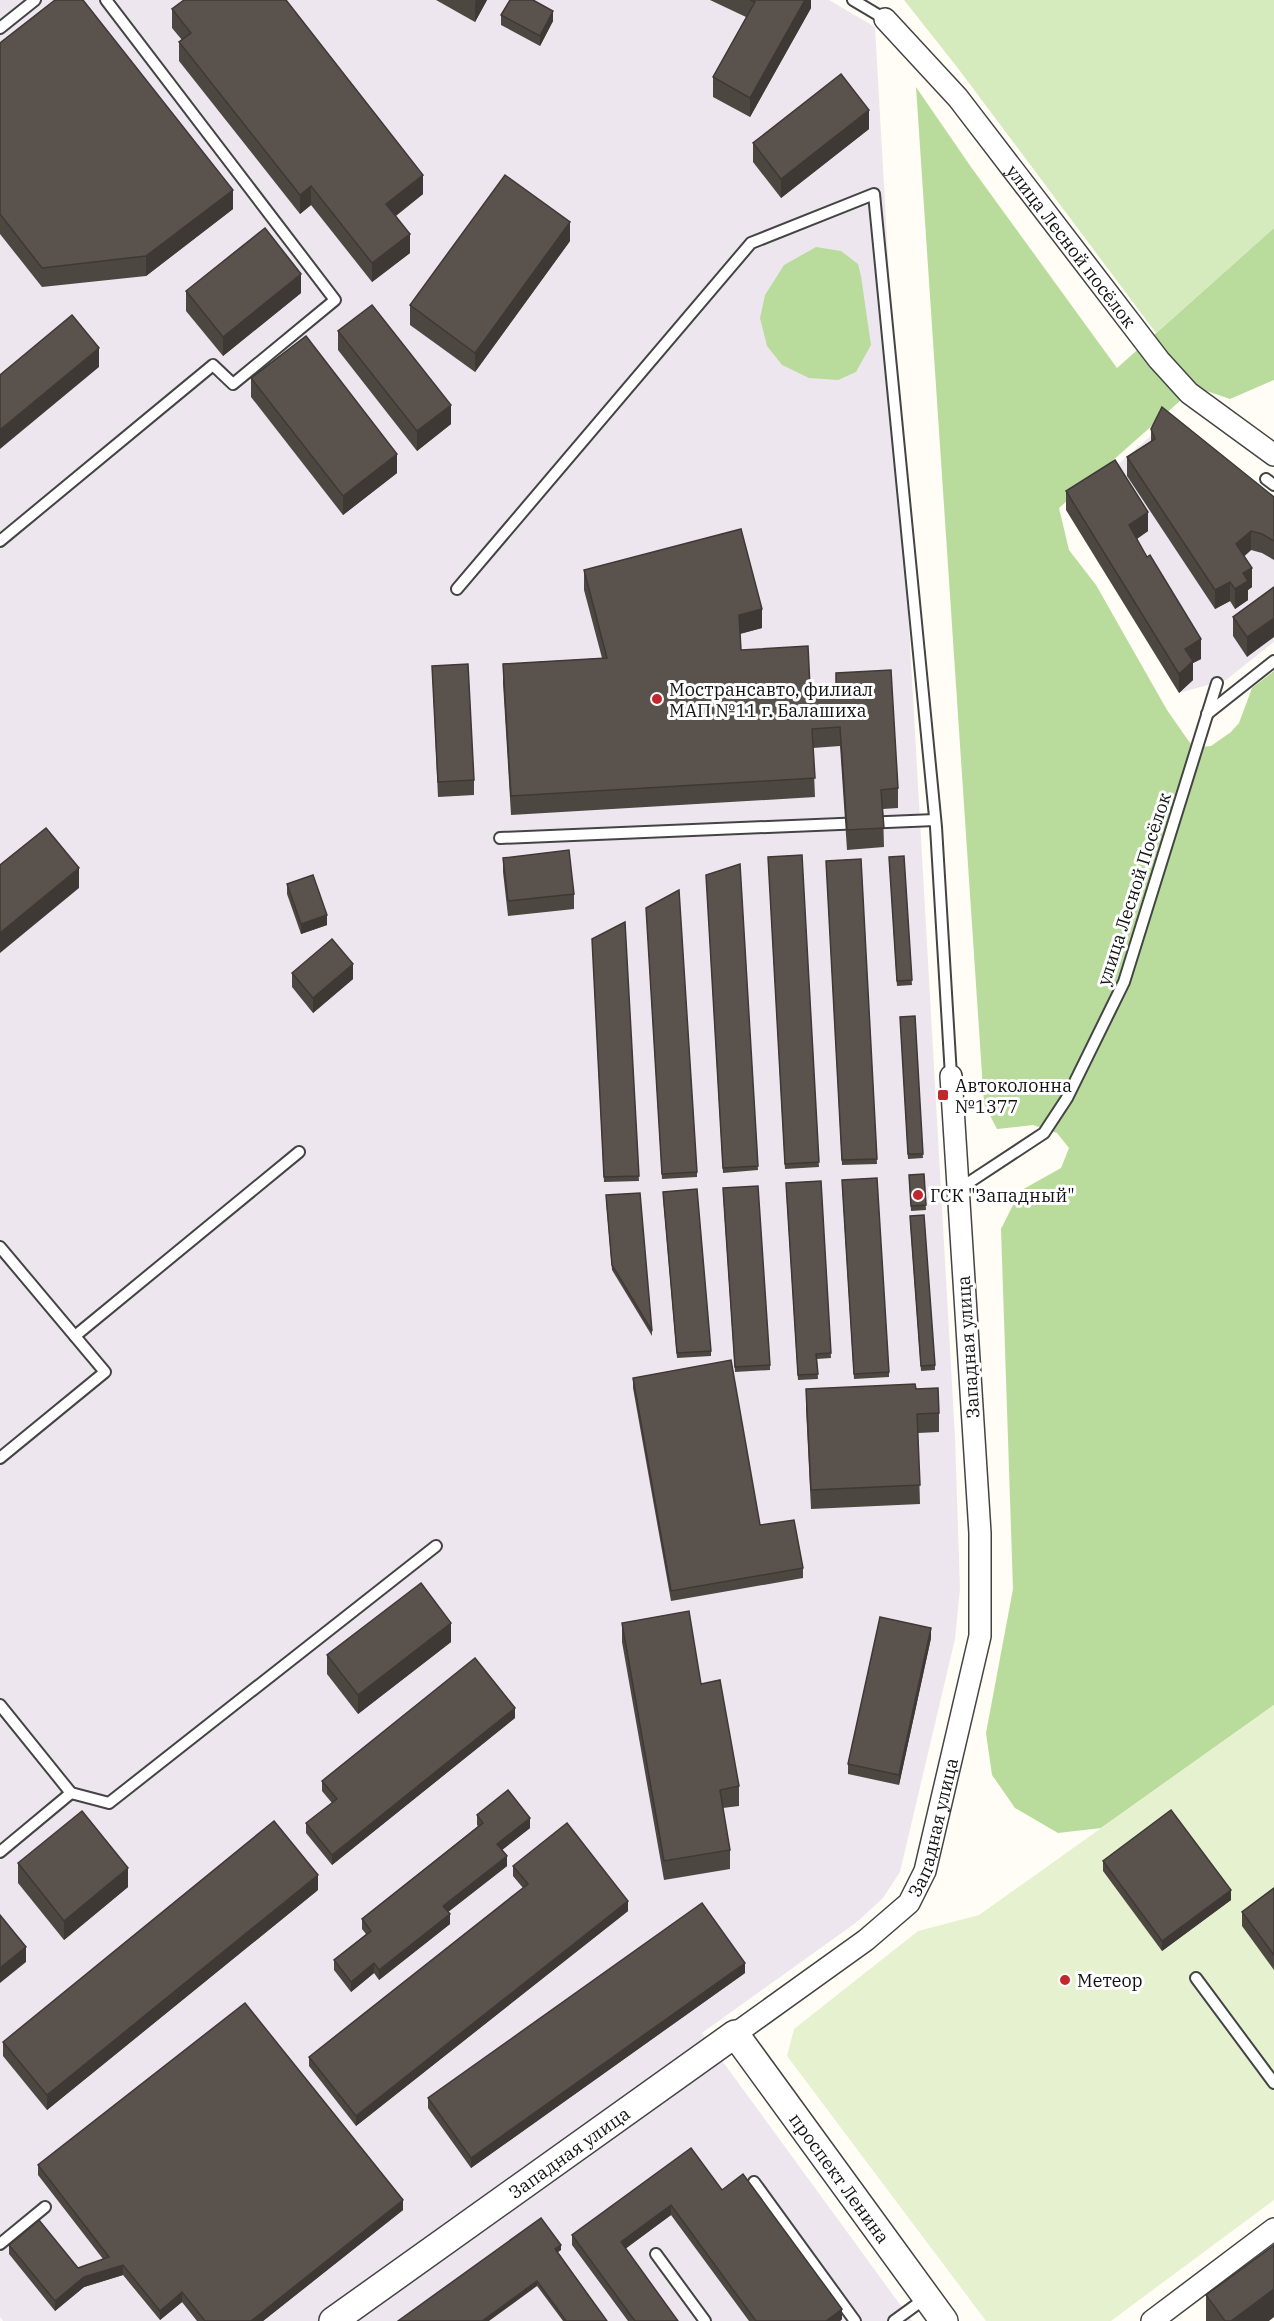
<svg xmlns="http://www.w3.org/2000/svg" width="1274" height="2321" font-family="'IBM Plex Serif',serif">
	<rect width="100%" height="100%" fill="#fffdf5"/>
	<g fill="#eee6ef">
		<polygon points="0,0 829,0 875,27 955,1437 960,1589 955,1639 900,1872 883,1898 857,1922 702,2033 912,2321 3,2321 0,2317"/>
		<polygon points="1162,426 1274,516 1274,642 1226,680 1179,693 1066,510"/>
	</g>
	<polygon fill="#d5ebbd" points="904,0 1274,0 1274,228 1156,333 957,67"/>
	<g fill="#b9dc9c">
		<polygon points="916,87 971,167 1117,368 1274,228 1274,380 1230,399 1198,388 1189,393 1059,508 1069,550 1096,585 1167,710 1190,743 1200,747 1211,746 1231,732 1239,723 1252,688 1274,671 1274,1705 1101,1828 1058,1833 1015,1808 992,1775 986,1733 1013,1589 1001,1229 1020,1191 1061,1168 1069,1148 1057,1133 1033,1125 997,1129 984,1104"/>
		<polygon points="816,247 841,251 858,264 861,276 871,345 856,372 838,380 809,378 782,365 767,346 760,318 765,295 784,265"/>
	</g>
	<polygon fill="#e6f2cf" points="1274,1705 1274,2200 1111,2321 986,2321 787,2056 794,2029 918,1931 979,1915"/>
	<g fill="none" stroke-linecap="round" stroke-linejoin="round">
		<defs>
			<g id="service">
				<polyline points="853,0 885,19"/>
				<polyline points="0,28 35,0"/>
				<polyline points="1266,479 1274,485"/>
				<polyline points="0,541 213,365 233,384 335,300 106,0"/>
				<polyline points="457,589 751,243 874,194 936,827 951,1076"/>
				<polyline points="1207,714 1274,661"/>
				<polyline points="500,838 935,820"/>
				<polyline points="959,1189 1044,1133 1067,1098 1124,982 1217,683"/>
				<polyline points="0,1247 105,1372 0,1458"/>
				<polyline points="75,1336 299,1152"/>
				<polyline points="0,1705 71,1793 109,1803 436,1546"/>
				<polyline points="0,1852 71,1793"/>
				<polyline points="1196,1978 1274,2083"/>
				<polyline points="754,2182 855,2321"/>
				<polyline points="0,2244 45,2207"/>
				<polyline points="656,2254 705,2321"/>
				<polyline points="894,2321 927,2297"/>
			</g>
			<g id="minor">
				<path id="s1" d="M885,19L958,98L1159,360L1189,393L1274,455"/>
				<path id="s2" d="M735,2034L866,1940L909,1903L925,1871L980,1636V1533L951,1076"/>
				<polyline points="1152,2321 1274,2229"/>
			</g>
			<g id="tertiary">
				<path id="s3" d="M333,2321L735,2034L944,2321"/>
			</g>
		</defs>
		<use href="#service" stroke="#444" stroke-width="14"/>
		<use href="#minor" stroke="#444" stroke-width="24"/>
		<use href="#tertiary" stroke="#444" stroke-width="30"/>
		<use href="#service" stroke="#fff" stroke-width="10"/>
		<use href="#minor" stroke="#fff" stroke-width="21"/>
		<use href="#tertiary" stroke="#fff" stroke-width="27"/>
	</g>
	<g fill="#4d4742">
		<polygon points="436,0 487,0 475,22"/>
		<polygon points="710,0 811,0 811,8 750,117 713,97 713,77 746,17"/>
		<polygon points="172,9 423,194 396,216 410,253 372,282 311,205 300,214 179,61 179,42 182,40 172,28"/>
		<polygon points="501,15 553,21 540,46 501,25"/>
		<polygon points="0,43 233,209 146,276 42,287 0,234"/>
		<polygon points="869,129 781,198 753,162 753,143"/>
		<polygon points="570,241 475,372 410,325 410,305"/>
		<polygon points="186,291 301,293 223,356 186,311"/>
		<polygon points="338,331 451,424 417,451 338,350"/>
		<polygon points="251,378 397,473 343,515 251,397"/>
		<polygon points="1151,429 1274,497 1274,560 1262,553 1251,550 1244,556 1252,587 1248,590 1248,600 1235,609 1230,601 1215,609 1127,476 1127,457 1151,442"/>
		<polygon points="1066,491 1148,531 1137,539 1201,659 1193,663 1193,680 1179,693 1066,510"/>
		<polygon points="584,570 762,628 740,634 741,650 810,687 836,686 836,673 898,788 898,808 883,809 884,847 847,850 840,746 813,748 815,797 511,815 503,683 503,664 602,658 584,590"/>
		<polygon points="1274,587 1247,657 1233,636 1233,617"/>
		<polygon points="432,666 474,780 474,795 438,797"/>
		<polygon points="802,855 819,1167 785,1169 768,857"/>
		<polygon points="904,856 912,985 897,986 889,857"/>
		<polygon points="503,858 574,894 574,909 508,916 503,872"/>
		<polygon points="861,859 877,1164 842,1165 826,861"/>
		<polygon points="740,864 758,1170 723,1173 706,875"/>
		<polygon points="287,884 327,925 301,934 287,894"/>
		<polygon points="646,908 697,1172 697,1177 662,1179"/>
		<polygon points="625,922 639,1181 604,1182 592,939"/>
		<polygon points="292,973 353,979 313,1013 292,987"/>
		<polygon points="915,1016 923,1158 908,1159 900,1017"/>
		<polygon points="924,1174 926,1210 911,1211 909,1175"/>
		<polygon points="821,1181 831,1358 817,1359 818,1379 798,1380 786,1188"/>
		<polygon points="842,1185 889,1372 889,1377 854,1379"/>
		<polygon points="723,1193 770,1365 770,1370 735,1372"/>
		<polygon points="663,1197 711,1351 711,1356 677,1358"/>
		<polygon points="606,1200 652,1331 652,1336 612,1270"/>
		<polygon points="910,1221 935,1365 935,1370 921,1371"/>
		<polygon points="633,1378 760,1525 803,1568 803,1578 671,1601 633,1388"/>
		<polygon points="806,1389 916,1389 939,1413 939,1432 918,1433 920,1504 811,1509 806,1408"/>
		<polygon points="622,1623 701,1684 739,1786 739,1806 723,1808 730,1850 730,1869 664,1880 622,1642"/>
		<polygon points="931,1638 899,1785 848,1774 848,1764"/>
		<polygon points="451,1642 358,1714 327,1674 327,1655"/>
		<polygon points="515,1718 332,1865 306,1833 306,1823 332,1803 322,1791 322,1781"/>
		<polygon points="477,1815 530,1828 502,1850 507,1866 448,1912 450,1924 379,1980 374,1973 351,1992 334,1970 334,1960 366,1934 362,1929 362,1919 478,1826 477,1825"/>
		<polygon points="1103,1861 1231,1900 1162,1951 1103,1871"/>
		<polygon points="18,1863 128,1887 64,1940 18,1883"/>
		<polygon points="513,1866 628,1911 356,2126 309,2066 309,2057 523,1888 513,1876"/>
		<polygon points="1274,1888 1274,1970 1242,1926 1242,1912"/>
		<polygon points="318,1890 47,2110 3,2056 3,2042"/>
		<polygon points="745,1973 471,2168 428,2108 428,2098"/>
		<polygon points="38,2165 403,2210 263,2321 197,2321 182,2302 160,2320 123,2275 84,2287 55,2311 9,2254 9,2245 78,2268 103,2259 38,2175"/>
		<polygon points="722,2190 842,2319 840,2321 749,2321 671,2215 625,2249 678,2321 628,2321 572,2245 572,2235"/>
		<polygon points="561,2250 558,2252 607,2321 563,2321 537,2286 398,2321"/>
		<polygon points="1206,2295 1269,2321 1206,2321"/>
	</g>
	<g fill="#3f3936">
		<polygon points="476,0 487,0 475,22 475,2"/>
		<polygon points="805,0 811,0 811,8 750,117 750,98"/>
		<polygon points="553,11 553,21 540,46 540,36"/>
		<polygon points="869,110 869,129 781,198 781,179"/>
		<polygon points="423,175 423,194 386,223 386,204"/>
		<polygon points="311,186 311,205 300,214 300,195"/>
		<polygon points="233,190 233,209 146,276 146,256"/>
		<polygon points="570,222 570,241 475,372 475,353"/>
		<polygon points="410,234 410,253 372,282 372,263"/>
		<polygon points="301,274 301,293 223,356 223,337"/>
		<polygon points="99,348 99,367 0,449 0,430"/>
		<polygon points="451,405 451,424 417,451 417,431"/>
		<polygon points="397,454 397,473 343,515 343,496"/>
		<polygon points="1148,512 1148,531 1129,544 1129,525"/>
		<polygon points="1251,531 1251,550 1236,564 1236,544"/>
		<polygon points="1252,568 1252,587 1248,590 1248,600 1235,609 1235,589 1243,573"/>
		<polygon points="1230,582 1230,601 1215,609 1215,590"/>
		<polygon points="762,609 762,628 739,634 739,615"/>
		<polygon points="1274,618 1274,637 1247,657 1247,637"/>
		<polygon points="1201,639 1201,659 1193,663 1193,680 1179,693 1179,674 1185,649"/>
		<polygon points="79,868 79,888 0,953 0,933"/>
		<polygon points="327,915 327,925 301,934 301,924"/>
		<polygon points="353,964 353,979 313,1013 313,998"/>
		<polygon points="451,1623 451,1642 358,1714 358,1695"/>
		<polygon points="931,1628 931,1638 899,1785 899,1775"/>
		<polygon points="515,1708 515,1718 332,1865 332,1855"/>
		<polygon points="530,1818 530,1828 497,1854 497,1844"/>
		<polygon points="507,1856 507,1866 443,1916 443,1906"/>
		<polygon points="128,1868 128,1887 64,1940 64,1921"/>
		<polygon points="318,1875 318,1890 47,2110 47,2095"/>
		<polygon points="1231,1890 1231,1900 1162,1951 1162,1941"/>
		<polygon points="628,1901 628,1911 356,2126 356,2116"/>
		<polygon points="450,1914 450,1924 379,1980 379,1970"/>
		<polygon points="26,1947 26,1962 0,1983 0,1968"/>
		<polygon points="374,1963 374,1973 351,1992 351,1982"/>
		<polygon points="745,1963 745,1973 471,2168 471,2158"/>
		<polygon points="403,2200 403,2210 263,2321 251,2321"/>
		<polygon points="671,2205 671,2215 621,2252 621,2242"/>
		<polygon points="561,2245 561,2250 555,2254 555,2249"/>
		<polygon points="123,2265 123,2275 84,2287 55,2311 55,2301 84,2277"/>
		<polygon points="537,2281 537,2286 489,2321 482,2321"/>
		<polygon points="1274,2289 1274,2317 1269,2321 1231,2321"/>
		<polygon points="182,2292 182,2302 160,2320 160,2311"/>
		<polygon points="842,2309 842,2319 840,2321 826,2321"/>
	</g>
	<g fill="#5a524d" stroke="#3f3936" stroke-width="1.5">
		<polygon points="55,0 83,0 233,190 146,256 42,268 0,214 0,43"/>
		<polygon points="184,0 286,0 423,175 386,204 410,234 372,263 311,186 300,195 179,42 191,33 172,9"/>
		<polygon points="510,0 533,0 553,11 540,36 501,15"/>
		<polygon points="750,0 805,0 750,98 713,77 755,2"/>
		<polygon points="841,74 869,110 781,179 753,143"/>
		<polygon points="505,175 570,222 475,353 410,305"/>
		<polygon points="265,228 301,274 223,337 186,291"/>
		<polygon points="372,305 451,405 417,431 338,331"/>
		<polygon points="72,315 99,348 0,430 0,375"/>
		<polygon points="306,336 397,454 343,496 251,378"/>
		<polygon points="1162,407 1274,497 1274,541 1262,534 1251,531 1236,544 1252,568 1243,573 1248,581 1235,589 1230,582 1215,590 1127,457 1155,439 1151,429"/>
		<polygon points="1115,460 1148,512 1129,525 1147,557 1150,555 1201,639 1185,649 1193,661 1179,674 1066,491"/>
		<polygon points="741,529 762,609 739,615 741,650 808,646 810,687 836,686 836,673 891,670 898,788 881,790 884,828 847,830 840,727 812,729 815,778 511,796 503,664 607,658 584,570"/>
		<polygon points="1274,587 1274,618 1247,637 1233,617"/>
		<polygon points="468,664 474,780 438,782 432,666"/>
		<polygon points="46,828 79,868 0,933 0,865"/>
		<polygon points="569,850 574,894 508,901 503,858"/>
		<polygon points="802,855 819,1162 785,1164 768,857"/>
		<polygon points="904,856 912,980 897,981 889,857"/>
		<polygon points="861,859 877,1159 842,1160 826,861"/>
		<polygon points="740,864 758,1166 723,1168 706,875"/>
		<polygon points="313,875 327,915 301,924 287,884"/>
		<polygon points="679,890 697,1172 662,1174 646,908"/>
		<polygon points="625,922 639,1176 604,1177 592,939"/>
		<polygon points="332,939 353,964 313,998 292,973"/>
		<polygon points="915,1016 923,1154 908,1154 900,1017"/>
		<polygon points="924,1174 926,1205 911,1206 909,1175"/>
		<polygon points="877,1178 889,1372 854,1374 842,1180"/>
		<polygon points="821,1181 831,1353 816,1354 818,1374 798,1375 786,1183"/>
		<polygon points="758,1186 770,1365 735,1367 723,1188"/>
		<polygon points="697,1189 711,1351 677,1353 663,1192"/>
		<polygon points="640,1193 652,1331 612,1265 606,1195"/>
		<polygon points="924,1215 935,1365 921,1366 910,1216"/>
		<polygon points="731,1360 760,1525 794,1520 803,1568 671,1591 633,1378"/>
		<polygon points="915,1384 916,1389 938,1388 939,1413 917,1414 920,1485 811,1490 806,1389"/>
		<polygon points="421,1583 451,1623 358,1695 327,1655"/>
		<polygon points="689,1611 701,1684 720,1680 739,1786 720,1790 730,1850 664,1861 622,1623"/>
		<polygon points="880,1617 931,1628 899,1775 848,1764"/>
		<polygon points="475,1658 515,1708 332,1855 306,1823 337,1799 322,1781"/>
		<polygon points="508,1790 530,1818 497,1844 507,1856 443,1906 450,1914 379,1970 374,1963 351,1982 334,1960 371,1931 362,1919 483,1823 477,1815"/>
		<polygon points="1171,1810 1231,1890 1162,1941 1103,1861"/>
		<polygon points="82,1811 128,1868 64,1921 18,1863"/>
		<polygon points="274,1821 318,1875 47,2095 3,2042"/>
		<polygon points="567,1823 628,1901 356,2116 309,2057 528,1884 513,1866"/>
		<polygon points="1274,1888 1274,1955 1242,1912"/>
		<polygon points="702,1903 745,1963 471,2158 428,2098"/>
		<polygon points="0,1915 26,1947 0,1968"/>
		<polygon points="245,2003 403,2200 251,2321 205,2321 182,2292 160,2311 123,2265 84,2277 55,2301 9,2245 39,2220 78,2268 109,2257 38,2165"/>
		<polygon points="691,2148 722,2190 743,2174 842,2309 826,2321 756,2321 671,2205 621,2242 678,2321 635,2321 572,2235"/>
		<polygon points="541,2218 561,2245 555,2249 607,2321 566,2321 537,2281 482,2321 398,2321"/>
		<polygon points="1274,2245 1274,2289 1231,2321 1225,2321 1206,2295"/>
	</g>
	<g fill="#c4262e" stroke="#fff" stroke-width="2">
		<circle cx="657" cy="699" r="6"/>
		<rect x="937" y="1089" width="12" height="12" rx="3"/>
		<circle cx="918" cy="1195" r="6"/>
		<circle cx="1065" cy="1980" r="6"/>
	</g>
	<g text-anchor="middle" dominant-baseline="central" stroke-width="6" stroke-linejoin="round" paint-order="stroke">
		<g font-size="18" fill="#111" stroke="#fff">
			<text stroke="none"><textPath href="#s1" startOffset="294">улица Лесной посёлок</textPath></text>
			<text transform="translate(1134 889) rotate(-72)">улица Лесной Посёлок</text>
			<text transform="translate(968 1347) rotate(-94)">Западная улица</text>
			<text stroke="none"><textPath href="#s2" startOffset="298">Западная улица</textPath></text>
			<text stroke="none"><textPath href="#s3" startOffset="290">Западная улица</textPath></text>
			<text stroke="none"><textPath href="#s3" startOffset="672">проспект Ленина</textPath></text>
		</g>
		<g font-size="18" fill="#111" stroke="#fff" text-anchor="start">
			<text x="669" y="689">Мострансавто, филиал<tspan x="669" dy="21">МАП №11 г. Балашиха</tspan></text>
			<text x="955" y="1085">Автоколонна<tspan x="955" dy="21">№1377</tspan></text>
			<text x="930" y="1195">ГСК "Западный"</text>
			<text x="1077" y="1980">Метеор</text>
		</g>
	</g>
</svg>
